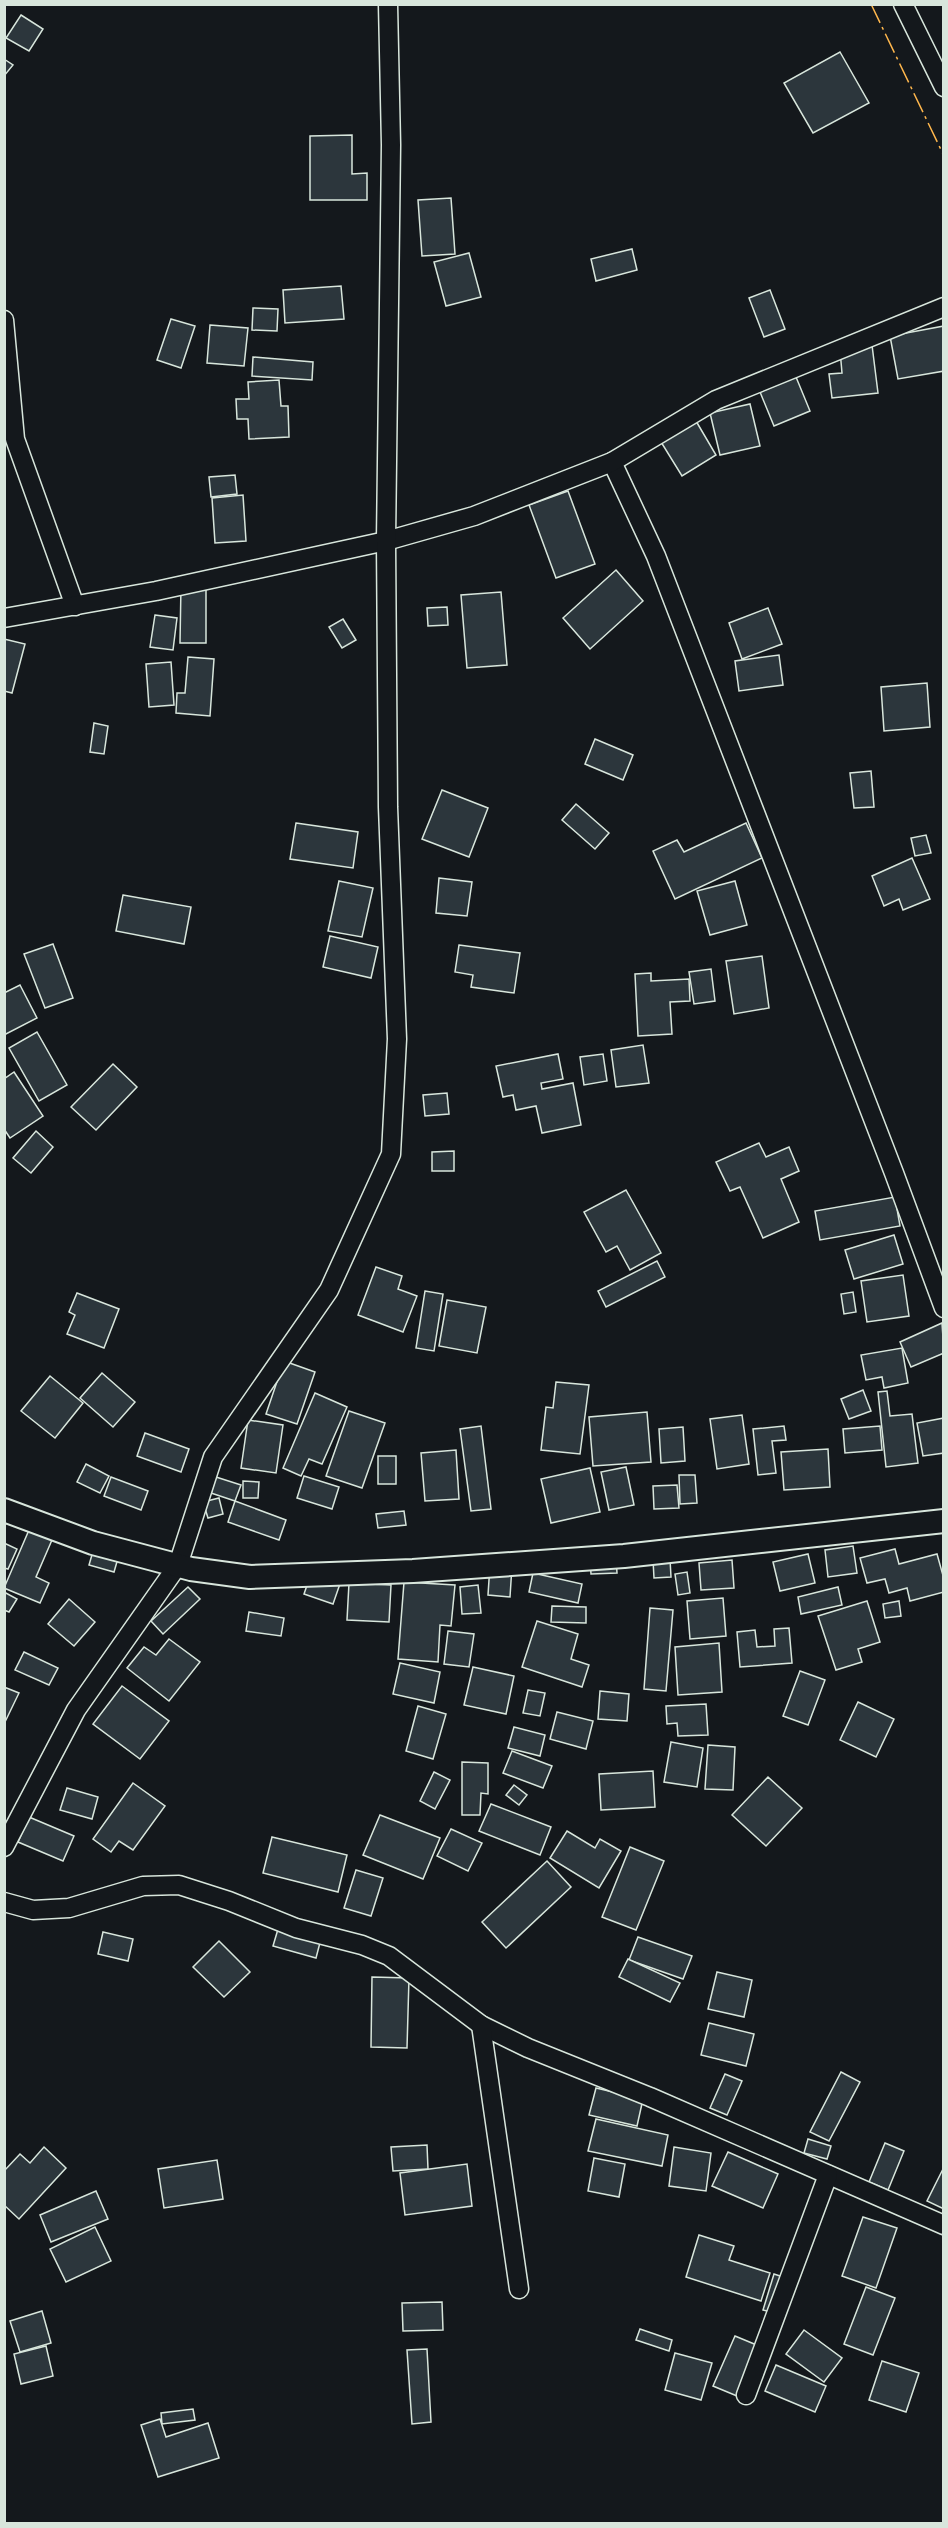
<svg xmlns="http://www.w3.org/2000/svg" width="948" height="2528" font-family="Poppins,sans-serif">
	<rect width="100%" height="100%" fill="#14181c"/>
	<g fill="#2c363c" stroke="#d8e6dc" stroke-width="1.5">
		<polygon points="21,15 43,29 29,51 6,38"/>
		<polygon points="840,52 869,103 813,133 784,83"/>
		<polygon points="4,59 13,65 4,76"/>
		<polygon points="352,135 352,174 367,173 367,200 310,200 310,136"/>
		<polygon points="451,198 455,254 422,256 418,200"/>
		<polygon points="632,249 637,270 596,281 591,259"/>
		<polygon points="469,253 481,297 446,306 434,262"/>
		<polygon points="341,286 344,319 285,323 283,290"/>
		<polygon points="770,290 785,329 764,337 749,298"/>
		<polygon points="253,308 278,309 277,331 252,330"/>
		<polygon points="171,319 195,326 181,368 157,360"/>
		<polygon points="210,325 248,328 244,366 207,363"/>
		<polygon points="944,326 944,371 898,379 890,336"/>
		<polygon points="872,345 878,393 832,398 829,374 842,373 840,350"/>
		<polygon points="253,357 313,362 312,380 252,376"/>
		<polygon points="796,377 810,411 774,426 760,392"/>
		<polygon points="279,380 281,406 288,406 289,437 249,439 248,419 237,419 236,399 249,399 248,382"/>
		<polygon points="750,404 760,446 720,455 710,413"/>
		<polygon points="696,421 716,455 682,476 661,442"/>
		<polygon points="235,475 237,494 211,497 209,477"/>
		<polygon points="568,491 595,564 556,578 529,505"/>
		<polygon points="243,495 246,541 215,543 212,498"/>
		<polygon points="616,570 643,601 590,649 563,618"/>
		<polygon points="181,585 206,585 206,643 180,643"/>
		<polygon points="501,592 507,665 467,668 461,595"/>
		<polygon points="447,607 448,625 428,626 427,608"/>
		<polygon points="768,608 782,644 742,659 729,623"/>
		<polygon points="155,615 177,618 173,650 150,647"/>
		<polygon points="343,619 356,640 342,648 329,627"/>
		<polygon points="4,639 25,644 12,693 4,691"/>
		<polygon points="779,655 783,685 739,691 735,661"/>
		<polygon points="188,657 214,659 210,716 176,713 177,693 185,693"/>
		<polygon points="171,662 174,705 149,707 146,664"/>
		<polygon points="927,683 930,727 884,731 881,687"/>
		<polygon points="94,723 108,726 104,754 90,752"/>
		<polygon points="595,739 633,755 623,780 585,764"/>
		<polygon points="871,771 874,807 854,808 850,773"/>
		<polygon points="442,790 488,808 469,857 422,839"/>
		<polygon points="576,804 609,833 595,849 562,820"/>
		<polygon points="296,823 358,832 353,868 290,859"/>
		<polygon points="746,823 762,858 675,899 653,851 677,840 684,852"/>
		<polygon points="926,835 931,853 915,856 911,838"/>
		<polygon points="912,858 930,899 903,910 899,899 884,906 872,876"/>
		<polygon points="439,878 472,882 467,916 436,913"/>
		<polygon points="339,881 373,888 362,937 328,931"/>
		<polygon points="735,881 747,925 710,935 697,891"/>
		<polygon points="123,895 191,907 184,944 116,931"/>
		<polygon points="330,936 378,947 371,978 323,967"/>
		<polygon points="53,944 73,998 45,1008 24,954"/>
		<polygon points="459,945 520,953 514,993 471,987 473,975 455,972"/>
		<polygon points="762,956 769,1008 734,1014 726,961"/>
		<polygon points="711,969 715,1001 694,1004 689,972"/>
		<polygon points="651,973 651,981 689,979 690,1001 670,1002 672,1034 638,1036 635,974"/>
		<polygon points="20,985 37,1018 4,1035 4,993"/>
		<polygon points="37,1032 67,1085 39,1101 9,1048"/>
		<polygon points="643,1045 649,1083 616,1087 611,1050"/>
		<polygon points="558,1054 563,1079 541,1083 542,1089 573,1083 581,1125 542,1133 536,1106 516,1110 513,1095 503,1097 496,1066"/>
		<polygon points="603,1054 607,1081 584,1085 580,1057"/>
		<polygon points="113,1064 137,1087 96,1130 71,1107"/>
		<polygon points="14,1072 43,1116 10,1138 4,1129 4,1079"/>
		<polygon points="447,1093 449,1114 425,1116 423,1095"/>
		<polygon points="36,1131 53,1147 31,1173 13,1158"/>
		<polygon points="759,1143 766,1157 789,1147 799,1171 781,1179 799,1222 763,1238 740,1187 730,1191 716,1162"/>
		<polygon points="454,1151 454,1171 432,1171 432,1152"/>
		<polygon points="626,1190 661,1253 630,1270 617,1246 606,1252 584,1212"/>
		<polygon points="895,1197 900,1226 820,1240 815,1211"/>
		<polygon points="894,1235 903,1264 854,1279 845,1250"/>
		<polygon points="657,1261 665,1277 606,1307 598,1291"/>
		<polygon points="376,1267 402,1276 398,1289 417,1296 403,1332 358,1315"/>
		<polygon points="903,1275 909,1316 867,1322 861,1281"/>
		<polygon points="425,1291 443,1294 434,1351 416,1348"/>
		<polygon points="853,1292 856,1312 844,1314 841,1294"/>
		<polygon points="77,1293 119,1309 104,1348 67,1334 75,1315 69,1312"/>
		<polygon points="447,1300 486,1307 477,1353 439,1346"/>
		<polygon points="942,1323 944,1353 911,1367 900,1342"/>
		<polygon points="902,1348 908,1383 884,1388 882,1377 866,1380 861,1355"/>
		<polygon points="284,1361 315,1372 297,1424 266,1414"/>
		<polygon points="102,1373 135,1402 113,1427 80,1398"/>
		<polygon points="50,1376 83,1403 55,1438 21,1411"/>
		<polygon points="556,1382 589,1385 580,1454 541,1450 546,1407 553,1408"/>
		<polygon points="863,1390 871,1411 849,1419 841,1399"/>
		<polygon points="887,1391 890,1416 912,1414 918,1463 886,1467 878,1392"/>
		<polygon points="315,1393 347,1407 322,1464 309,1459 301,1476 283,1468"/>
		<polygon points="349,1411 385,1423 362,1488 326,1476"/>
		<polygon points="647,1412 651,1462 593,1466 589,1417"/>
		<polygon points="742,1415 749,1464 717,1469 710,1419"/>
		<polygon points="944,1418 944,1453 923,1456 917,1423"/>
		<polygon points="248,1420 283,1425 276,1473 241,1468"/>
		<polygon points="481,1426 491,1509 471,1511 460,1429"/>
		<polygon points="784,1426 786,1440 772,1441 776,1473 758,1475 753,1429"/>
		<polygon points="880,1426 882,1450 845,1453 843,1429"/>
		<polygon points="683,1427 685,1461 661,1463 659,1429"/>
		<polygon points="145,1433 189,1449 181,1472 137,1456"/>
		<polygon points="828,1449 830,1487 784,1490 781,1452"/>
		<polygon points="456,1450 459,1499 425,1501 421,1453"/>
		<rect x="378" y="1456" width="18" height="28"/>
		<polygon points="86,1464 109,1476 100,1493 77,1482"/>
		<polygon points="626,1467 634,1505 609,1510 601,1472"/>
		<polygon points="590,1468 600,1512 551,1523 541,1479"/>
		<polygon points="679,1475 695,1475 697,1503 680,1504"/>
		<polygon points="304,1476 339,1487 332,1509 297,1498"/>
		<polygon points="111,1477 148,1491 141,1510 104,1496"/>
		<polygon points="216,1477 241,1485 235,1501 211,1493"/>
		<polygon points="243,1481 259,1482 258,1498 243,1498"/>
		<polygon points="677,1485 679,1508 654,1509 653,1486"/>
		<polygon points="219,1498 223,1514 208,1518 203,1502"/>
		<polygon points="235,1501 286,1520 279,1540 228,1522"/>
		<polygon points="404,1511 406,1525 378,1528 376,1514"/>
		<polygon points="29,1530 52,1540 36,1577 49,1583 40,1603 4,1588"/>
		<polygon points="96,1541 121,1548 114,1572 89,1565"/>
		<polygon points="4,1543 17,1549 8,1569 4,1568"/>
		<polygon points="853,1546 857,1573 828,1577 825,1550"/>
		<polygon points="895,1549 899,1564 937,1554 944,1579 944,1592 910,1601 907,1588 889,1593 885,1579 867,1583 860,1558"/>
		<polygon points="808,1554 815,1583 780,1591 773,1562"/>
		<polygon points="616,1558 617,1573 591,1574 590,1559"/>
		<polygon points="670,1559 671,1577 654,1578 653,1560"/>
		<polygon points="732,1560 734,1588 701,1590 699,1563"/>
		<polygon points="490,1565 512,1566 510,1597 488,1595"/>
		<polygon points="313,1568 342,1578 333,1604 304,1594"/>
		<polygon points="687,1572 690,1593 678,1595 675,1574"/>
		<polygon points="533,1573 582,1584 578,1603 529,1592"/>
		<polygon points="404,1582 455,1585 451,1626 440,1625 438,1662 398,1659"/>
		<polygon points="349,1583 391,1585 389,1622 347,1620"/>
		<polygon points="478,1585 481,1613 462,1614 460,1587"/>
		<polygon points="188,1587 200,1599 163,1634 151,1621"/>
		<polygon points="838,1587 842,1605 801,1614 798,1597"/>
		<polygon points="4,1592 17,1599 9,1612 4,1610"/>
		<polygon points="723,1598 726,1636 690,1639 687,1601"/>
		<polygon points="69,1599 95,1622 74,1646 48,1624"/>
		<polygon points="867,1601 880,1642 858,1649 862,1662 836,1670 818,1616"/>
		<polygon points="899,1601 901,1616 885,1618 883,1604"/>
		<polygon points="552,1606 586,1607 586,1623 551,1622"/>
		<polygon points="650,1608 673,1610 666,1691 644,1689"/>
		<polygon points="249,1612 284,1618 281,1636 246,1631"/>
		<polygon points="537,1621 578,1634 571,1659 589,1665 582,1687 522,1667"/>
		<polygon points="789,1628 792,1663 740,1667 737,1632 755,1630 757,1647 775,1646 774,1629"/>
		<polygon points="448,1631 474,1634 469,1667 444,1664"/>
		<polygon points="169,1639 200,1662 169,1701 127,1668 144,1647 156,1655"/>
		<polygon points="719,1643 722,1692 678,1695 675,1647"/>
		<polygon points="24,1652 58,1668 49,1685 15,1670"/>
		<polygon points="400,1663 440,1672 434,1703 393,1694"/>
		<polygon points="473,1667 514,1676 506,1714 464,1705"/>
		<polygon points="800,1671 825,1680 808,1725 783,1716"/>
		<polygon points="122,1686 169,1721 140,1759 93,1724"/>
		<polygon points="4,1687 19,1693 4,1724"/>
		<polygon points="528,1690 545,1693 540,1716 523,1713"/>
		<polygon points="600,1691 629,1694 627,1721 598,1719"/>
		<polygon points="858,1702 894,1719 876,1757 840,1740"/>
		<polygon points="706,1704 708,1735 678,1736 677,1723 667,1724 666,1706"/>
		<polygon points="418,1706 446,1714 433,1759 406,1751"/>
		<polygon points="557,1712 593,1721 586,1749 550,1739"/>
		<polygon points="514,1727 545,1735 540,1756 508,1748"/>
		<polygon points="671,1742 703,1748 697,1787 664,1782"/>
		<polygon points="708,1745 735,1747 733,1790 705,1789"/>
		<polygon points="512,1751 552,1766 543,1788 503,1773"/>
		<polygon points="462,1762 488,1763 488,1794 481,1793 480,1815 462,1815"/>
		<polygon points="653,1771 655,1807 601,1810 599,1774"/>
		<polygon points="434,1772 450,1780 435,1809 420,1801"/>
		<polygon points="768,1777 802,1808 766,1846 732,1815"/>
		<polygon points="133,1783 165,1806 133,1850 119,1841 111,1852 93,1839"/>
		<polygon points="514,1785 527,1795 519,1805 506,1795"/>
		<polygon points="67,1788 98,1797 92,1819 60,1810"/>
		<polygon points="491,1804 551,1827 540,1855 479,1831"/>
		<polygon points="380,1815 440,1838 423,1879 363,1855"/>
		<polygon points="29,1817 74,1836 63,1861 18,1842"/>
		<polygon points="451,1829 482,1843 468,1871 437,1856"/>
		<polygon points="567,1831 595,1848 600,1839 621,1851 599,1888 550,1858"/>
		<polygon points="272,1837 347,1855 338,1892 263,1873"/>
		<polygon points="630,1847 664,1861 636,1930 602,1917"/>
		<polygon points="547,1861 571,1887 506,1948 482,1922"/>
		<polygon points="356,1870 383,1878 371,1916 344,1908"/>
		<polygon points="281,1919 323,1931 316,1958 273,1946"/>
		<polygon points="103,1932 133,1939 128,1961 98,1954"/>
		<polygon points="638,1937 692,1956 683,1979 629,1960"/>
		<polygon points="219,1941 250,1972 224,1997 193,1967"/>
		<polygon points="628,1959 680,1983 670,2002 619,1977"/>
		<polygon points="717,1972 752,1980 744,2017 708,2009"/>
		<polygon points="372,1977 409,1978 407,2048 371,2047"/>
		<polygon points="709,2023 754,2034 746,2066 701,2055"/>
		<polygon points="841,2072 860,2082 829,2141 810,2132"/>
		<polygon points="725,2074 742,2081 727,2115 710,2108"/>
		<polygon points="596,2088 643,2099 637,2126 589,2115"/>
		<polygon points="596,2119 668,2135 662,2166 588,2151"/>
		<polygon points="808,2139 831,2146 827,2159 804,2153"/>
		<polygon points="885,2143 904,2151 888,2190 869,2182"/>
		<polygon points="427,2145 428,2169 393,2171 391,2147"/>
		<polygon points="44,2147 66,2168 19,2219 4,2205 4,2171 20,2154 30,2163"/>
		<polygon points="674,2147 711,2153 706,2191 669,2186"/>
		<polygon points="728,2152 778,2174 763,2208 712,2186"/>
		<polygon points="594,2158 625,2164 619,2197 588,2191"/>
		<polygon points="217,2160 223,2199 164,2208 158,2169"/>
		<polygon points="467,2164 472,2206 405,2215 400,2173"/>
		<polygon points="944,2167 944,2209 927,2201"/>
		<polygon points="96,2191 108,2219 51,2242 40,2215"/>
		<polygon points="863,2217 897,2228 876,2288 842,2276"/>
		<polygon points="95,2227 111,2261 66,2282 50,2249"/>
		<polygon points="699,2235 734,2246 729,2260 770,2273 761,2301 686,2277"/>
		<polygon points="774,2274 792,2280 782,2315 763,2310"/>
		<polygon points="866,2287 895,2298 873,2355 844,2344"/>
		<polygon points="442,2302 443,2330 403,2331 402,2303"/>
		<polygon points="42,2311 51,2343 20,2352 10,2321"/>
		<polygon points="640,2329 672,2340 669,2351 636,2340"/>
		<polygon points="804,2330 842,2358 824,2382 786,2354"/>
		<polygon points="735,2336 759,2346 737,2396 713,2386"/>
		<polygon points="46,2346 53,2376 21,2384 14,2354"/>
		<polygon points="427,2349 431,2422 412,2424 407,2350"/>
		<polygon points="675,2353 712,2363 701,2400 665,2390"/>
		<polygon points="882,2361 919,2373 906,2412 869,2400"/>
		<polygon points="776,2365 826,2386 815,2412 765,2391"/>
		<polygon points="193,2409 195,2420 162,2424 161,2413"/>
		<polygon points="160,2419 166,2437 208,2423 219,2458 158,2477 141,2425"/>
	</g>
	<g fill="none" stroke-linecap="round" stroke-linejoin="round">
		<defs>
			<g id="minor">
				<polyline points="903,4 944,87"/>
				<polyline points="4,320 15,439 75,606"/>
				<polyline points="612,462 656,556 894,1173 944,1308"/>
				<polyline points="4,618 156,591 386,541 474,516 612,462 716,400 944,307"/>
				<polyline points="4,1847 76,1710 178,1565 213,1457 329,1290 391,1154 397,1039 388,807 386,541 391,145 388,4"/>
				<polyline points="4,1902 33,1910 69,1908 143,1886 179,1885 229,1901 296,1928 362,1945 389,1956 481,2025 528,2048 650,2097 944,2225"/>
				<polyline points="481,2025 519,2289"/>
				<polyline points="746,2395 828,2175"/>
			</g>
			<polyline id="tertiary" points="4,1510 93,1543 191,1569 250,1577 413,1571 624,1556 944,1521"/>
		</defs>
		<use href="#minor" stroke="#d8e6dc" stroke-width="21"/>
		<use href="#tertiary" stroke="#d8e6dc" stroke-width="26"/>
		<use href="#minor" stroke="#14181c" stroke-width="18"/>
		<use href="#tertiary" stroke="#14181c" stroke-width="22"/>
		<polyline stroke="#ffb74d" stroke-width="1.5" stroke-dasharray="21 4.5 3 4.5" stroke-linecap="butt" points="871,4 944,156"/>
	</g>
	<rect width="948" height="2528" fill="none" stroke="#d8e6dc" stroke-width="12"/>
</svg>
